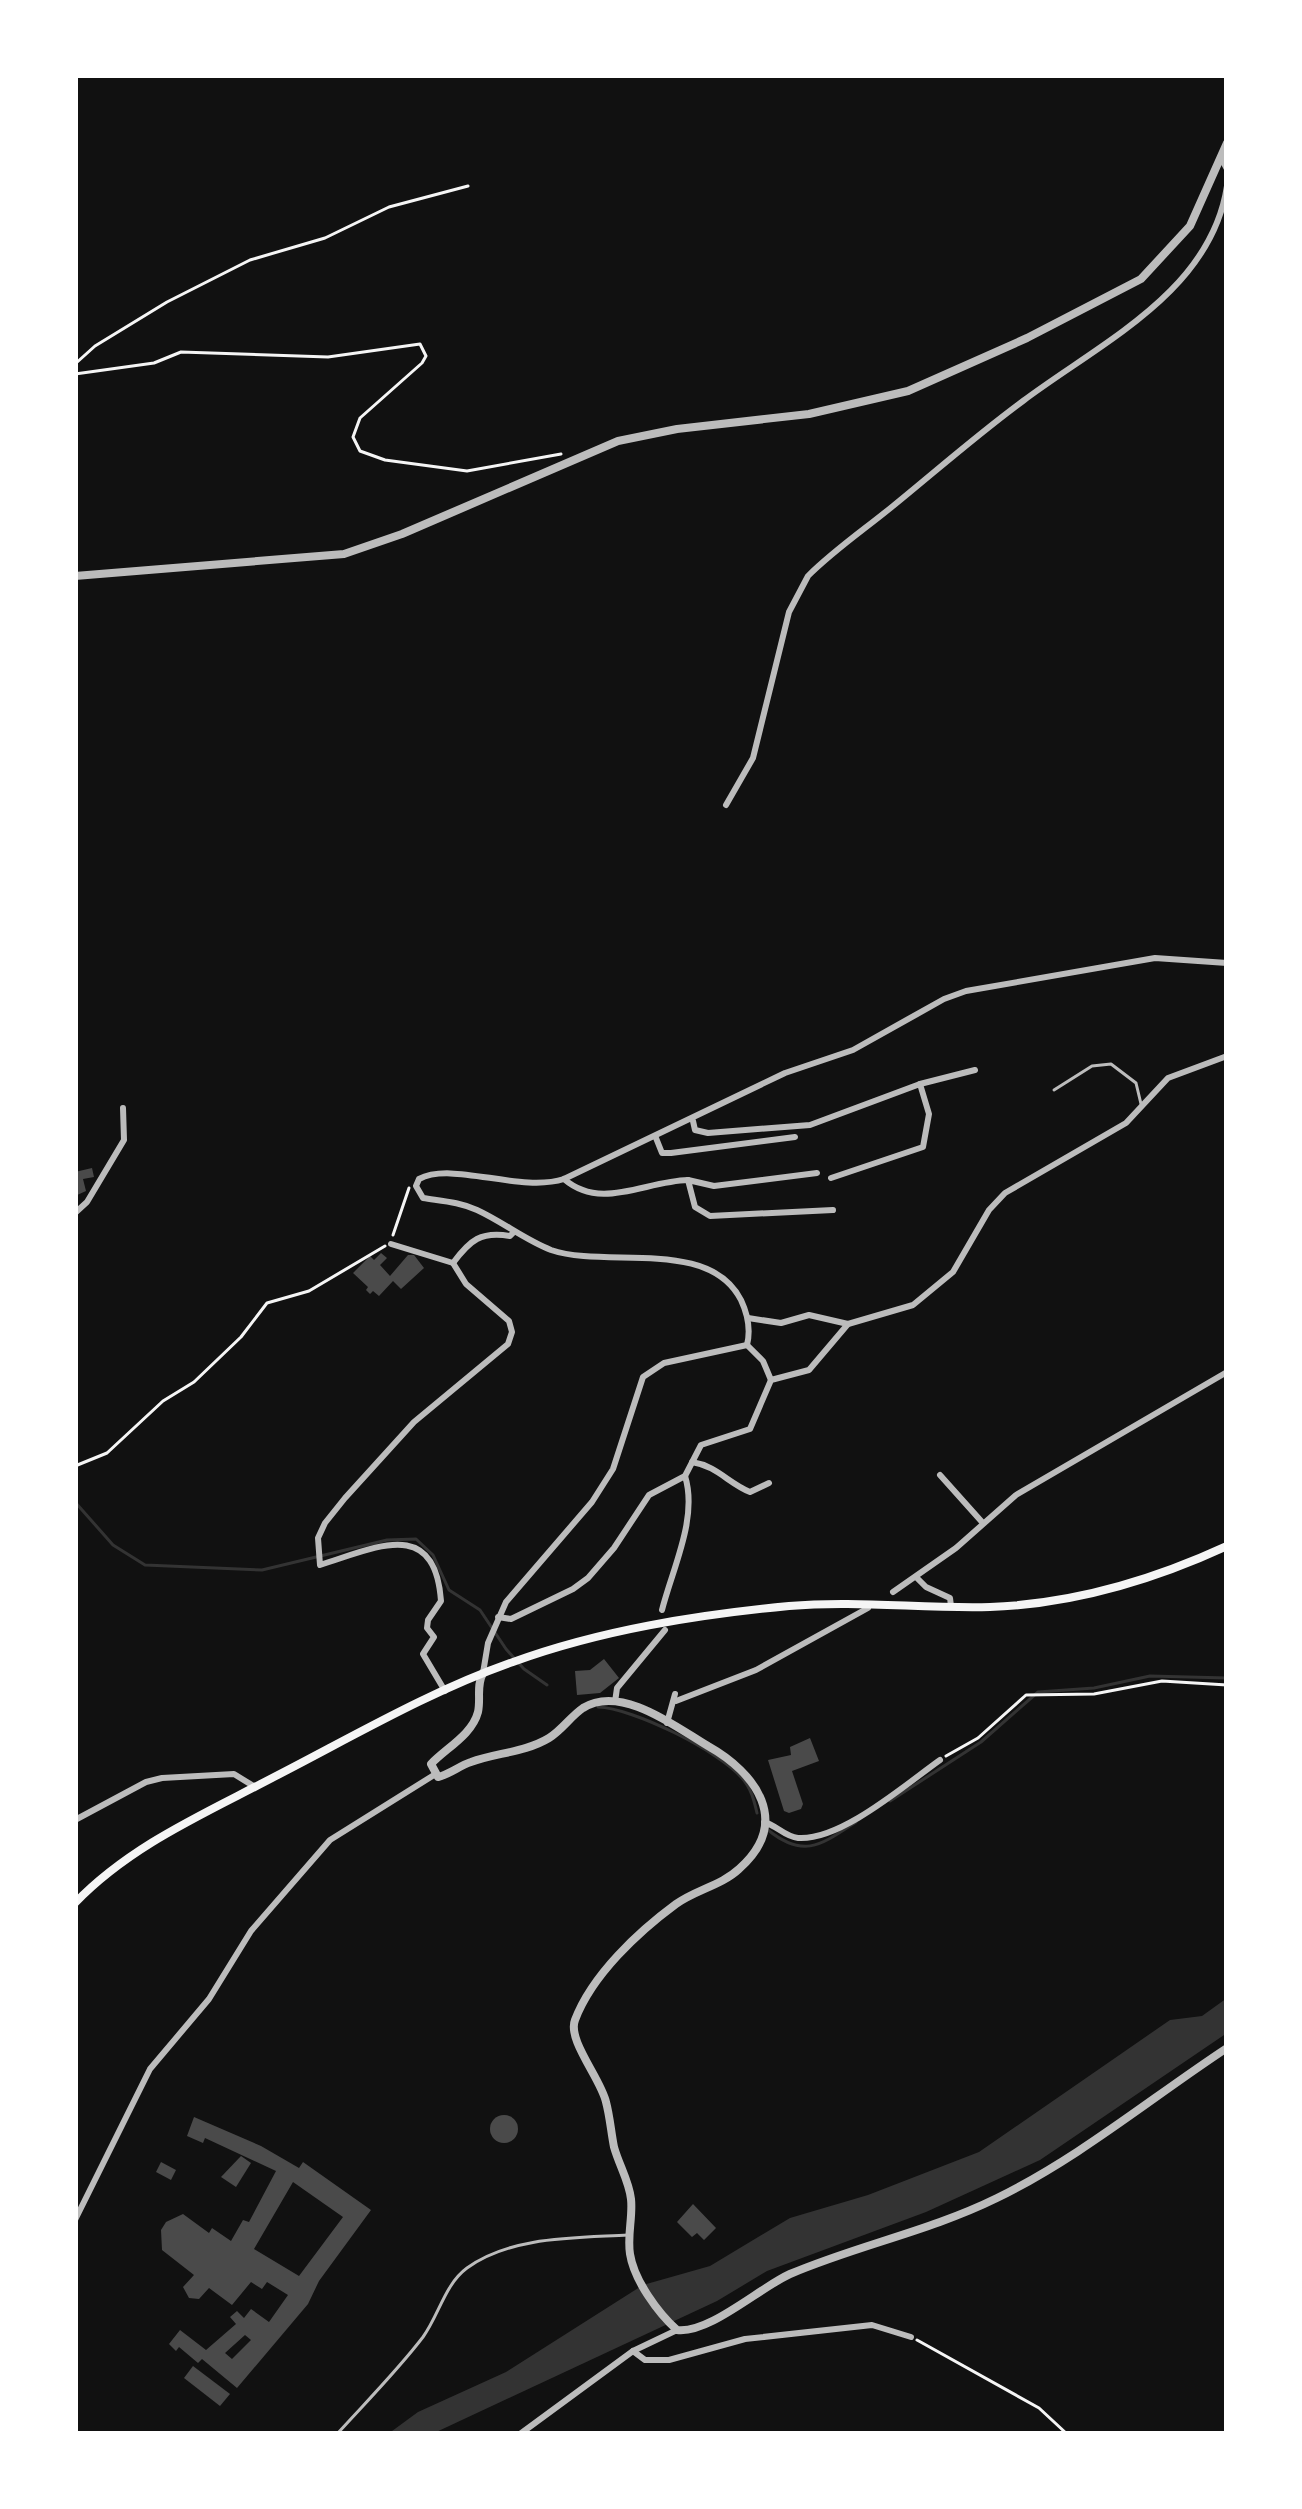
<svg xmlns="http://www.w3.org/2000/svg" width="1302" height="2509" font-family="Lato,sans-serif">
	<rect width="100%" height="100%" fill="#111"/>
	<polygon fill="#333" points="1227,1998 1227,2033 1040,2160 926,2212 767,2271 717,2301 432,2434 388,2434 418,2412 506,2372 643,2285 710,2266 790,2218 868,2195 979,2152 1170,2020 1202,2016"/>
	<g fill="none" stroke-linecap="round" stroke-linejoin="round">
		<g stroke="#333" stroke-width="3">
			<polyline points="75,1502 113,1545 145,1565 262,1570 387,1540 416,1539 433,1555 449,1590 480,1610 506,1649 524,1669 547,1685"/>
			<path d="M598,1707C633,1708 719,1751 742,1778C751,1788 754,1800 757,1813"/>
			<polyline points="890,1801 981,1742 1038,1692 1094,1688 1150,1676 1227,1678"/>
			<path d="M768,1830C804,1859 821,1845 856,1822"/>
		</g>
	</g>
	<g fill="#4a4a4a" fill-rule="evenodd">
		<polygon points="92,1168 94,1177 83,1179 86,1191 75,1196 75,1172"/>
		<polygon points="381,1253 387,1258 380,1265 390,1276 408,1255 414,1255 424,1268 401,1289 393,1281 379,1296 373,1291 370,1294 366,1290 368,1287 353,1273 370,1256 374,1260"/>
		<polygon points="604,1659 619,1678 600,1693 577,1695 575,1671 590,1670"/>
		<polygon points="810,1738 819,1761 792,1771 803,1804 801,1809 789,1813 784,1811 768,1760 791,1755 790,1747"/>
		<circle cx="504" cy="2129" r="14"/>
		<path d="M194,2117L261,2146L299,2168L303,2162L371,2210L319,2281L308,2304L237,2388L202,2359L198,2363L179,2347L176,2351L169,2344L180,2330L206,2350L236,2324L230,2317L237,2311L244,2318L251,2309L269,2322L288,2295L267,2282L262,2289L251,2282L232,2305L209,2288L199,2299L189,2298L183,2287L194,2275L162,2250L161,2230L166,2222L183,2214L209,2233L212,2228L231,2241L243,2220L249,2222L276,2171L205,2138L203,2143L187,2136ZM293,2182L343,2217L299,2276L254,2249ZM245,2335L251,2340L232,2359L225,2353Z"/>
		<polygon points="241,2156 251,2163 236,2187 221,2177"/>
		<polygon points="161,2162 176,2170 171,2180 156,2172"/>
		<polygon points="693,2204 716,2228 704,2240 697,2233 692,2237 677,2222"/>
		<polygon points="193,2366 230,2394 220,2406 184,2378"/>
	</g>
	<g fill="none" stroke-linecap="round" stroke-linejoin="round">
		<g stroke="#f5f5f5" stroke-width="3">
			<polyline points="75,364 95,346 167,302 250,260 325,238 389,207 468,186"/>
			<polyline points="75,374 154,363 181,352 328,357 420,344 426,356 422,363 360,418 353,437 360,451 385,460 467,471 561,454"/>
			<polyline points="393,1235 409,1188"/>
			<polyline points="75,1466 107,1453 163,1401 194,1382 241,1337 267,1303 309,1291 385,1246"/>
			<polyline points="946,1756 978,1738 1026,1695 1094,1694 1162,1681 1227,1685"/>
			<polyline points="917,2340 1039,2408 1067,2434"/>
		</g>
		<g stroke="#bcbcbc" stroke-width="3">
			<polyline points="1054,1090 1092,1066 1111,1064 1136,1083 1141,1104"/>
			<path d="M337,2434C366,2402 397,2371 423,2337C439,2315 445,2284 467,2268C511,2236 576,2238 628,2235"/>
		</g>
		<g stroke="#bcbcbc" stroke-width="6">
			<polyline points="1221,158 1227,169"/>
			<path d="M726,805L753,758L789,612L808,576C834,550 865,529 893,506C936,471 978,434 1023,401C1100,343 1211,292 1227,186"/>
			<polyline points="920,1084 975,1070"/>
			<polyline points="693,1121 695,1130 708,1133 810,1125 920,1084 929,1114 923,1147 831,1178"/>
			<polyline points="656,1138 662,1153 671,1153 795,1137"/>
			<polyline points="817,1173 714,1186 688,1180 695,1207 710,1216 833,1210"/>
			<path d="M564,1179C601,1211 645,1181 688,1180"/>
			<polyline points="75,1213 87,1202 124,1140 123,1108"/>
			<path d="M391,1244L453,1263C470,1240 481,1231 510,1236L514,1232"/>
			<polyline points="748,1318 781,1323 809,1315 848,1324"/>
			<path d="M747,1345C751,1329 748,1315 741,1300C709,1237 606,1269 551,1250C525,1240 503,1222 477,1210C460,1202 442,1201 423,1198L416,1186L419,1179C452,1161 520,1193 564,1179L785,1073L853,1050L944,999L966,991L1155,958L1227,963"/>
			<polyline points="747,1345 763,1361 771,1380"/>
			<path d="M692,1462C717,1466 728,1483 750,1492L769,1483"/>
			<polyline points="940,1475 982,1522"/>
			<polyline points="917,1578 926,1587 950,1598 951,1606"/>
			<polyline points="893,1592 956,1548 1016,1495 1227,1372"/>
			<path d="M662,1610C673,1567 698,1518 685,1476"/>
			<polyline points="498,1617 511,1619 573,1589 588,1578 614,1548 649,1495 685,1476 701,1445 750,1429 771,1380 809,1370 848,1324 913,1305 953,1272 989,1210 1005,1193 1126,1123 1168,1078 1227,1056"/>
			<polyline points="483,1673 488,1643 506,1602 592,1502 613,1469 643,1377 664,1363 747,1345"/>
			<path d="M445,1691L423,1654L434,1637L427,1628L428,1620L441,1601C435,1516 375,1548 320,1565L318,1538L325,1523L345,1498L414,1422L508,1344L512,1332L509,1321L466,1284L453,1263"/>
			<polyline points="676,1701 756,1670 868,1608"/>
			<polyline points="615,1702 617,1688 665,1630"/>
			<polyline points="667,1723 675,1694"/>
			<polyline points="75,1820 146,1782 162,1778 234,1774 255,1787"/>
			<path d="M764,1822C776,1825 785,1837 798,1838C841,1841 906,1784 940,1760"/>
			<polyline points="75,2220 150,2069 209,1999 251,1931 330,1840 434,1775"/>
			<polyline points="633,2351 645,2360 669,2360 745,2339 872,2325 911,2337"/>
			<polyline points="520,2434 633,2351 677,2330"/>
		</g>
		<g stroke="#bcbcbc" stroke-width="8">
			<polyline points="75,576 344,554 402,534 618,441 677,429 809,414 908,391 1027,338 1141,279 1190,226 1227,143"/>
			<path d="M483,1673C476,1686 481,1698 478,1712C472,1735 446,1748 431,1764L438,1777C450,1774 459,1766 471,1762C496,1753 526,1752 549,1738C562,1730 571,1716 583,1708C621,1684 676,1727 708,1746C756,1773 792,1822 739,1869C722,1885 695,1890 676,1904C638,1932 592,1975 575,2020C567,2040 601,2079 606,2102C610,2117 611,2132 614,2147C619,2165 629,2181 631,2199C633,2217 627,2235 630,2254C634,2280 658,2313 677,2330C709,2334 759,2288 790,2274C858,2245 930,2231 997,2198C1079,2158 1151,2098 1227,2048"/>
		</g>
		<path stroke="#f5f5f5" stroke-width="8" d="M75,1903C131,1845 204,1814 274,1777C352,1737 430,1691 513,1662C601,1630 696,1615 789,1606C857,1600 923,1609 990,1607C1073,1604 1151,1581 1227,1546"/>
	</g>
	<rect width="1302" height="2509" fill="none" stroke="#ffffff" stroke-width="156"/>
</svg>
